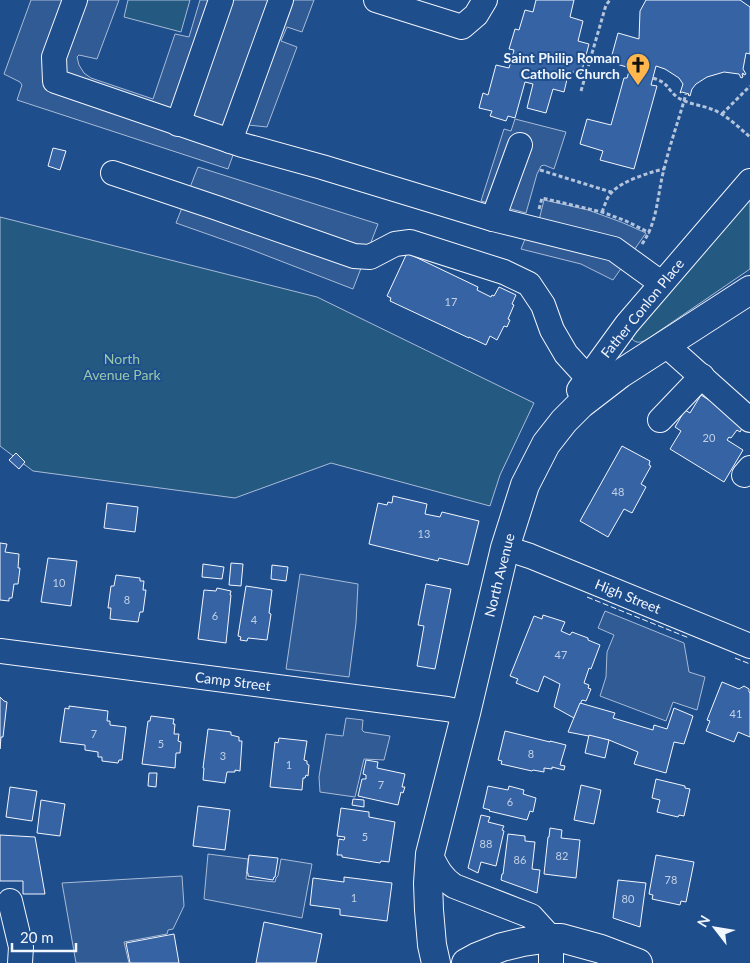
<svg xmlns="http://www.w3.org/2000/svg" width="750" height="963" font-family="Lato,sans-serif">
	<rect width="100%" height="100%" fill="#1f4e8c"/>
	<g fill="#245a82" stroke="#a8bbd7">
		<polygon points="128,0 190,0 181,32 124,17"/>
		<path d="M750,197V269L652,336C645,340 639,346 632,339V336Z"/>
		<polygon points="0,217 317,297 534,403 500,475 490,506 331,463 235,498 33,471 0,446"/>
	</g>
	<g fill="#305b95" stroke="#a8bbd7">
		<polygon points="31,0 119,0 97,59 79,55 77,57 79,65 84,73 91,78 153,99 175,34 189,37 200,0 314,0 302,32 287,27 281,41 297,47 267,127 248,125 241,133 228,169 17,100 22,85 20,82 4,74"/>
		<polygon points="515,119 566,132 554,169 544,165 541,166 537,174 526,213 481,201 504,129 511,131"/>
		<polygon points="198,167 378,224 353,289 247,248 176,223"/>
		<polygon points="544,200 588,210 621,222 646,233 613,280 581,264 521,249 525,239 538,224"/>
		<polygon points="300,574 358,584 356,623 349,677 286,669"/>
		<polygon points="605,611 684,643 689,672 705,677 697,710 673,702 666,721 600,696 606,677 607,652 614,635 598,628"/>
		<polygon points="346,718 363,720 362,730 364,732 390,736 384,760 364,759 355,797 320,792 319,777 326,734 343,736"/>
		<polygon points="208,854 248,859 246,879 275,882 276,878 278,876 281,859 312,864 302,918 204,899"/>
		<polygon points="182,876 184,906 173,929 168,930 167,934 124,942 129,963 76,963 62,883"/>
	</g>
	<g fill="#3563a3" stroke="#f2f6ff">
		<polygon points="536,0 574,0 570,17 583,21 578,41 589,44 581,74 569,71 564,92 553,89 546,113 527,108 533,84 525,82 515,118 508,116 506,121 490,116 492,111 479,108 483,93 488,95 496,65 509,68 514,50 509,49 515,29 519,30 525,10 533,12"/>
		<polygon points="646,0 740,0 750,7 750,54 746,53 743,69 746,74 744,75 743,73 742,74 743,77 741,78 739,74 724,72 707,77 696,84 692,89 690,96 688,95 689,94 682,92 680,93 683,84 679,78 665,69 656,66 651,85 657,86 634,169 600,160 603,151 580,144 587,119 611,125 624,78 627,78 630,68 610,62 618,33 639,39 640,11"/>
		<polygon points="53,148 66,151 60,170 48,166"/>
		<polygon points="407,253 478,287 477,290 491,297 492,295 494,296 499,287 516,295 512,304 514,305 508,319 510,320 507,327 504,326 497,340 490,336 486,345 469,337 469,338 390,301 391,298 387,296"/>
		<polygon points="701,395 745,423 740,432 737,430 731,438 729,437 727,440 743,450 724,482 670,449 681,431 675,427 685,410 690,413"/>
		<polygon points="622,446 650,461 649,465 651,466 641,484 646,487 632,513 624,509 608,537 580,521"/>
		<polygon points="16,453 25,462 19,469 9,460"/>
		<polygon points="393,496 427,504 425,514 440,517 442,512 479,521 468,565 439,558 438,561 369,544 378,503 387,505 388,502 392,503"/>
		<polygon points="107,503 138,507 135,532 104,528"/>
		<polygon points="0,543 7,544 5,552 19,554 18,568 20,568 18,584 14,584 12,598 9,598 9,601 0,600"/>
		<polygon points="48,558 77,561 71,606 41,602"/>
		<polygon points="231,563 243,564 241,586 229,585"/>
		<polygon points="203,564 224,567 222,579 202,577"/>
		<polygon points="272,565 288,567 286,581 271,579"/>
		<polygon points="116,575 140,578 140,581 144,581 143,590 146,590 143,612 140,612 138,622 110,619 111,608 108,608 111,586 114,586"/>
		<polygon points="426,584 451,589 435,669 417,666 424,626 418,625"/>
		<polygon points="246,586 272,590 269,613 271,614 267,640 248,638 247,641 240,640 241,637 238,636"/>
		<polygon points="217,588 231,591 230,595 231,595 226,643 198,639 204,590 216,591"/>
		<polygon points="543,615 565,622 561,631 570,635 572,632 588,638 588,640 600,645 591,669 589,668 584,683 589,685 588,688 591,689 586,701 582,700 574,718 554,707 560,684 544,676 538,692 516,683 518,679 510,676 534,616 542,619"/>
		<polygon points="722,682 739,689 744,686 749,689 749,692 750,693 750,737 738,732 734,742 706,731 710,721 707,720"/>
		<polygon points="0,697 4,701 7,702 3,737 1,737 0,749"/>
		<polygon points="580,703 615,713 613,718 653,730 654,725 667,729 674,708 693,716 684,744 674,742 666,773 634,764 638,752 609,740 568,732"/>
		<polygon points="69,706 108,711 107,721 110,721 110,725 126,727 122,760 119,760 118,763 102,761 102,757 98,757 98,752 85,750 85,745 60,742 65,708 69,709"/>
		<polygon points="151,716 174,719 173,724 175,724 174,734 179,734 178,741 181,742 180,753 176,753 175,768 142,764 148,721 150,721"/>
		<polygon points="208,729 231,732 231,735 239,737 239,741 242,741 240,771 235,770 235,772 227,772 225,783 203,780 204,768 203,768"/>
		<polygon points="505,731 550,742 550,741 566,745 560,765 565,766 564,770 552,767 552,769 544,768 544,772 533,770 532,771 501,764 502,761 498,760"/>
		<polygon points="589,735 609,740 605,758 585,753"/>
		<polygon points="279,738 307,741 304,760 307,761 307,764 309,765 308,776 306,775 305,778 303,778 302,790 270,787 275,742 278,743"/>
		<polygon points="366,760 378,762 377,768 405,774 402,787 405,787 403,793 401,792 398,805 358,796 362,779 366,779 366,775 363,774"/>
		<polygon points="149,773 157,773 156,787 148,786"/>
		<polygon points="656,779 685,786 685,788 690,789 684,816 679,815 678,817 657,812 660,800 652,798"/>
		<polygon points="581,785 601,790 594,824 574,820"/>
		<polygon points="488,786 508,790 509,786 524,790 523,794 536,798 533,812 530,811 527,820 489,811 490,810 483,808"/>
		<polygon points="10,787 37,791 32,821 6,817"/>
		<polygon points="353,799 364,800 364,807 352,805"/>
		<polygon points="41,800 65,804 60,836 37,833"/>
		<polygon points="198,806 230,810 225,850 193,846"/>
		<polygon points="341,808 369,812 369,817 395,822 389,862 381,861 380,863 342,857 342,855 337,855 339,839 344,840 345,837 337,836"/>
		<polygon points="481,815 490,817 488,822 504,826 502,830 504,831 496,866 481,862 478,873 468,868"/>
		<polygon points="550,828 562,830 561,838 580,840 576,878 544,874 548,837 549,837"/>
		<polygon points="508,834 525,836 525,841 535,842 532,869 540,870 537,893 501,880 502,874 503,874"/>
		<polygon points="0,835 35,837 45,894 23,894 23,881 0,881"/>
		<polygon points="249,855 278,858 275,877 274,877 273,880 248,876 248,873 247,873"/>
		<polygon points="656,855 694,862 686,902 681,901 680,905 652,899 653,895 649,894"/>
		<polygon points="344,877 392,883 387,921 340,915 340,909 310,905 313,878 344,882"/>
		<polygon points="618,880 646,883 640,927 613,918"/>
		<polygon points="264,922 322,934 316,963 256,963"/>
		<polygon points="174,934 179,963 130,963 126,943"/>
	</g>
	<g fill="none" stroke-linecap="round" stroke-linejoin="round">
		<defs>
			<g id="minor">
				<polyline points="75,0 54,57 55,81 242,145 322,167 493,219"/>
				<polyline points="376,0 462,27 476,15 485,0"/>
				<polyline points="178,124 221,0"/>
				<polyline points="230,141 281,0"/>
				<polyline points="520,145 493,219 614,249 661,283"/>
				<polyline points="113,173 217,208 354,256 370,257 395,244 410,242 504,272 529,284 543,305 552,330 566,354 587,377"/>
				<polyline points="666,345 750,420"/>
				<polyline points="579,390 627,324 750,181"/>
				<polyline points="660,420 702,376"/>
				<polyline points="744,475 750,468"/>
				<polyline points="505,548 530,556 750,646"/>
				<polyline points="0,651 447,709 466,713"/>
				<path d="M430,854C437,868 441,877 454,886L531,916L551,938V963"/>
				<polyline points="10,901 21,947 20,963"/>
			</g>
			<g id="major">
				<polyline points="436,963 432,945 429,910 428,883 430,854 466,713 505,548 525,485 546,444 564,421 581,404 620,374 750,290"/>
				<polyline points="466,963 477,957 502,947 523,942 551,938 561,938 601,949 638,963"/>
			</g>
		</defs>
		<use href="#minor" stroke="#f2f6ff" stroke-width="26"/>
		<use href="#major" stroke="#f2f6ff" stroke-width="30"/>
		<g stroke="#b3c4dc" stroke-width="3" stroke-dasharray="4 2.5" stroke-linecap="butt">
			<path d="M653,78C669,83 666,88 677,97C687,104 701,105 711,109C726,114 738,127 750,137"/>
			<polyline points="581,91 606,5 610,0"/>
			<polyline points="722,114 750,86"/>
			<polyline points="540,170 611,192"/>
			<polyline points="539,209 542,198 602,212 626,221 650,233"/>
			<path d="M602,212C605,205 607,196 613,191C623,181 650,172 664,169"/>
			<path d="M642,244C658,221 657,196 664,169C670,144 679,119 686,94"/>
		</g>
		<use href="#minor" stroke="#1f4e8c" stroke-width="24"/>
		<use href="#major" stroke="#1f4e8c" stroke-width="28"/>
		<g stroke="#f2f6ff" stroke-width="1" stroke-dasharray="6 2.5" stroke-linecap="butt">
			<polyline points="587,597 689,638"/>
			<polyline points="735,658 750,664"/>
		</g>
	</g>
	<defs>
		<symbol id="church-pin" viewBox="-11 -11 22 30"><path d="M0 17L-7.5 6A9.5 9.5 0 1 1 7.5 6Z" fill="#ffb74d" stroke="#1f4e8c"/><path d="M-1.2-6h2.4v3.5h3.3v2.4h-3.3V6h-2.4V-.1h-3.3v-2.4h3.3Z" fill="#111"/></symbol>
	</defs>
	<g fill-rule="evenodd">
		<use href="#church-pin" x="624" y="51" width="28" height="38"/>
	</g>
	<g text-anchor="middle" dominant-baseline="central" stroke-width="4" stroke-linejoin="round" paint-order="stroke">
		<g font-size="11" fill="#c3d1e8">
			<text x="451" y="301">17</text>
			<text x="709" y="437">20</text>
			<text x="618" y="491">48</text>
			<text x="424" y="533">13</text>
			<text x="59" y="582">10</text>
			<text x="127" y="599">8</text>
			<text x="215" y="615">6</text>
			<text x="254" y="619">4</text>
			<text x="561" y="654">47</text>
			<text x="736" y="713">41</text>
			<text x="94" y="733">7</text>
			<text x="161" y="743">5</text>
			<text x="531" y="753">8</text>
			<text x="223" y="755">3</text>
			<text x="289" y="764">1</text>
			<text x="381" y="784">7</text>
			<text x="510" y="801">6</text>
			<text x="365" y="836">5</text>
			<text x="486" y="843">88</text>
			<text x="562" y="855">82</text>
			<text x="520" y="859">86</text>
			<text x="671" y="879">78</text>
			<text x="354" y="897">1</text>
			<text x="628" y="898">80</text>
		</g>
		<g font-size="14" font-weight="bold" fill="#f2f6ff" stroke="#1f4e8c" text-anchor="end">
			<text x="620" y="57">Saint Philip Roman<tspan x="620" dy="16">Catholic Church</tspan></text>
		</g>
		<g font-size="14" fill="#f2f6ff" stroke="#1f4e8c">
			<text transform="translate(642 308) rotate(-51)">Father Conlon Place</text>
			<text transform="translate(499 575) rotate(-76)">North Avenue</text>
			<text transform="translate(628 596) rotate(22)">High Street</text>
			<text transform="translate(233 681) rotate(7)">Camp Street</text>
		</g>
		<g font-size="14" fill="#97c8a6" stroke="#1f4e8c">
			<text x="122" y="358">North<tspan x="122" dy="16">Avenue Park</tspan></text>
		</g>
	</g>
	<g transform="translate(715 928) rotate(301)" stroke="#1f4e8c" stroke-width="4" paint-order="stroke">
	<path d="M0-4L9 19L0 12L-9 19Z" fill="#f2f6ff"/>
	<text y="-8" font-size="14" font-weight="bold" text-anchor="middle" fill="#f2f6ff">N</text>
	</g>
	<path d="M12 943v8h64v-8" fill="none" stroke="#f2f6ff" stroke-width="2.5"/>
	<text x="20" y="943" font-size="15" fill="#f2f6ff" stroke="#1f4e8c" stroke-width="4" paint-order="stroke">20 m</text>
</svg>
